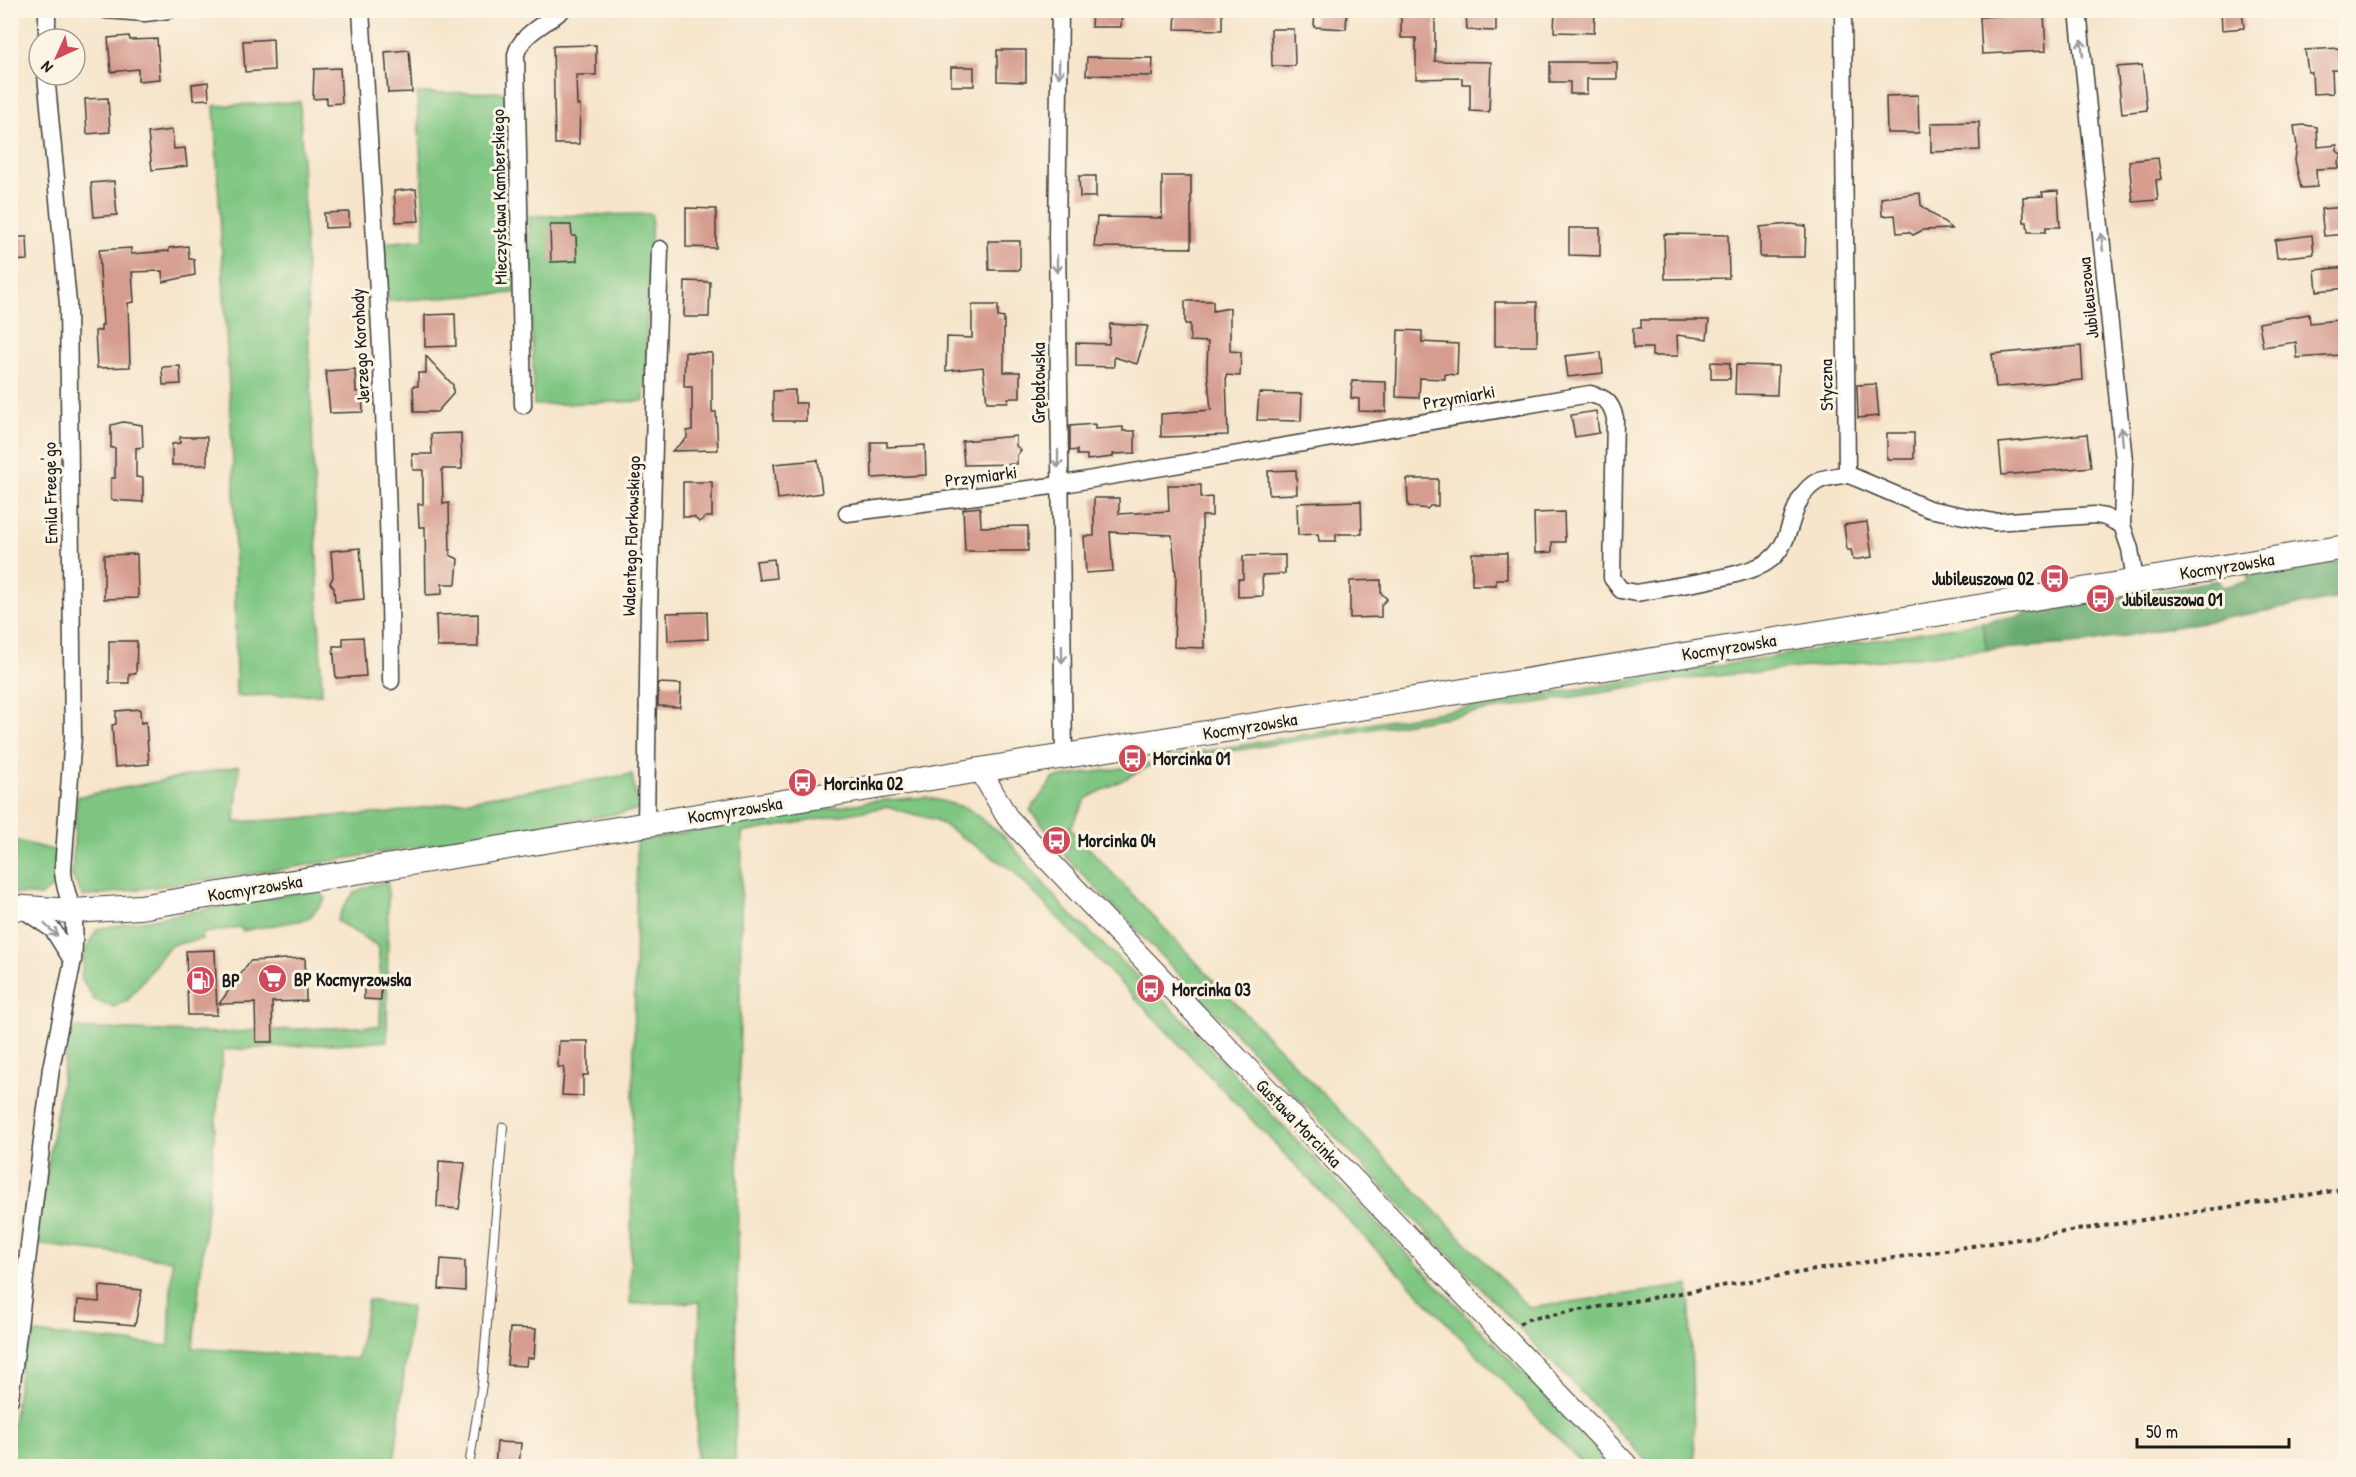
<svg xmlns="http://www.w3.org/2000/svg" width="2356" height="1477" font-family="'Patrick Hand',sans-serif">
	<rect width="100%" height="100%" fill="#fcf5e5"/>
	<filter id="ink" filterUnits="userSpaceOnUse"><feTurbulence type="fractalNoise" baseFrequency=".0167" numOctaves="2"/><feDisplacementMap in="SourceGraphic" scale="12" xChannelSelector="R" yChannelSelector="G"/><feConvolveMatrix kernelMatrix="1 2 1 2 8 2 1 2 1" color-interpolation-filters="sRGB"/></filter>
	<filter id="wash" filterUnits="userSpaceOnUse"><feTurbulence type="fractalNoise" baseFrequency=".008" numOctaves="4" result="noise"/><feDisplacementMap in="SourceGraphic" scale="24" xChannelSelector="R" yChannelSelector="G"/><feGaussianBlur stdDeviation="1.35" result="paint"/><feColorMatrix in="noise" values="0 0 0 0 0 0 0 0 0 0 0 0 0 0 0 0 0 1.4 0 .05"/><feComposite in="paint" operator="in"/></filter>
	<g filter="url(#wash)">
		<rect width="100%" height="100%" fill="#f6e5cb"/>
		<g fill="#7fc682" stroke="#4e714f" stroke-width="1.5">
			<polygon points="504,92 515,293 387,301 383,243 425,239 417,93"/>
			<polygon points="300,102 322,694 236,696 234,482 214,106"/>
			<polygon points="652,214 644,401 534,405 529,216"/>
			<polygon points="1982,622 1987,650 1694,678 1156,763 1087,798 1070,828 1195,961 1529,1308 1689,1285 1695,1463 1699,1466 1652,1466 1064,855 1070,847 1052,829 1047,831 1030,810 1054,778 1156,763 1158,759"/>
			<polygon points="239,766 235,822 389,813 632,774 639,810 283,869 83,897 72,876 77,797"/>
			<polygon points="926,797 967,808 1005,837 1064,908 1181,1017 1274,1117 1613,1466 1584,1466 1012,870 936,820 886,807 742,833 735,1466 696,1466 700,1302 630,1304 637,841 873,801"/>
			<polygon points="10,839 57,851 53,887 40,896 11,893"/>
			<path d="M388,882L387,1041L223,1050L193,1348L357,1359L368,1300L411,1307L394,1466H11V1437L26,1332L169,1346L172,1260L35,1244L70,1028L225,1033L256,1030V1042H272L273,1030L380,1026L381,980L378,946L337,921C349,893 357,886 388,882Z"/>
			<polygon points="318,889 326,899 308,919 242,931 240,927 201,934 202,939 172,945 167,949 128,1000 114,1007 94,1000 81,978 84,953 97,929"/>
		</g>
		<polygon fill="#67ab70" stroke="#426446" stroke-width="1.5" points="2345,559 2345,597 2085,643 1987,650 1982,622 2218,580 2222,587 2248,581 2247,574"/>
		<g id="blocks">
			<g fill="#d59c8f">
				<polygon points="1092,10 1122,10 1121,27 1091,27"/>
				<polygon points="1176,10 1222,10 1222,30 1175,29"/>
				<polygon points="1315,10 1347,10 1346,29 1314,27"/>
				<polygon points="1401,10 1435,10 1435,61 1491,62 1489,112 1470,111 1470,84 1462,84 1462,78 1416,79 1416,38 1401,38"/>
				<polygon points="1466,10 1496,10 1496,31 1467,30"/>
				<polygon points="1555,10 1595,10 1594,33 1554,32"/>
				<polygon points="2221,10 2242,10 2244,28 2222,30"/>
				<polygon points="2044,13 2046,51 1982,54 1980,17"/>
				<polygon points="1271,29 1294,29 1295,66 1272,66"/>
				<polygon points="129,36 130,40 157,39 160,79 138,81 138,69 111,72 108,38"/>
				<polygon points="273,39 274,70 245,72 243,41"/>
				<polygon points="596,45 596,75 576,75 577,105 580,105 579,144 555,144 553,46"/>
				<polygon points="2339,48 2340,70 2332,70 2333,93 2313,94 2312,72 2308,72 2305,50"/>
				<polygon points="409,50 412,92 388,93 385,52"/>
				<polygon points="997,50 1026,50 1026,82 997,81"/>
				<polygon points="1087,57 1153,58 1152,76 1086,75"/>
				<polygon points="1550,62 1617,62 1617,79 1587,79 1587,94 1570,94 1570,82 1550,82"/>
				<polygon points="2142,65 2147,110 2122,113 2117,67"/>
				<rect x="951" y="67" width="23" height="19"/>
				<polygon points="340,68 342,103 327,104 327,98 313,99 314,69"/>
				<polygon points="208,82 209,99 193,100 192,84"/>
				<polygon points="1918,95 1919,133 1887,133 1886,96"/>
				<polygon points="108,98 110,132 87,134 85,99"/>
				<polygon points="1979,122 1980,150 1931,152 1931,123"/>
				<polygon points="2305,125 2317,127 2318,147 2337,145 2337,151 2343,156 2338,161 2339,168 2316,169 2317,187 2301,188 2295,160 2297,146 2294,126"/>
				<polygon points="172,130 174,149 185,148 187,166 152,170 148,133"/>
				<polygon points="2158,158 2161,179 2156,180 2158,200 2133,202 2129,161"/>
				<polygon points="1079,176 1096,176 1096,197 1080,197"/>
				<polygon points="1162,176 1191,176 1191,248 1094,247 1097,217 1162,218"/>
				<polygon points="114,181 117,215 94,217 91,183"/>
				<polygon points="416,189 419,221 396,222 394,191"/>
				<polygon points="2058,191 2060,227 2046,227 2046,232 2028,232 2027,222 2024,222 2023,197 2043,196 2042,192"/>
				<polygon points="1920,193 1921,205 1952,229 1923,230 1913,235 1909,232 1897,233 1895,215 1882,216 1881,198"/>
				<polygon points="2346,207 2346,234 2324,236 2321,209"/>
				<polygon points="686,208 716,209 716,248 686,247"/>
				<polygon points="349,212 349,227 325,228 324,213"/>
				<polygon points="1790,224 1806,226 1805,257 1760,257 1760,227"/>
				<polygon points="550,225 571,225 572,236 576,236 577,261 551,262"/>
				<polygon points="1569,228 1600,228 1600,256 1569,255"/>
				<polygon points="1664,234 1728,235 1729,278 1665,279"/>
				<polygon points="2312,235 2314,254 2277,258 2275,240"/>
				<polygon points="10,237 27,237 28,260 10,261"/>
				<polygon points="988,241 1020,241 1020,270 989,270"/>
				<polygon points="188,246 189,259 194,259 195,275 163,282 162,271 132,272 134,302 128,303 130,367 97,368 95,331 101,331 101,325 103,325 99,250 131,248 131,254 169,251 169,248"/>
				<polygon points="2346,267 2346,288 2317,291 2315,270"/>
				<polygon points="685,281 710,282 709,317 684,317"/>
				<polygon points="1185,301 1213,301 1213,311 1230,308 1230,351 1241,352 1240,376 1226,375 1228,435 1161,437 1161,414 1211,410 1207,368 1208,342 1190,341 1190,324 1185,324"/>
				<rect x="1495" y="302" width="42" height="44"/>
				<polygon points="972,305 998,305 998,317 1004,318 1004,372 1020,372 1020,398 1008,398 1008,402 987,402 983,367 946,371 947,337 972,338"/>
				<polygon points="455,314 456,346 425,347 425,315"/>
				<polygon points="2309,314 2310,323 2338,320 2339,325 2346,324 2346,349 2340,350 2341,355 2297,358 2296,342 2263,347 2259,323"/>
				<polygon points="1641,320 1709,320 1707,339 1677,335 1678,356 1652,356 1652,348 1633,348 1633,328 1641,328"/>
				<polygon points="1110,324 1148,326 1137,364 1114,357 1114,367 1076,366 1076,343 1109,344"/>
				<polygon points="1398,330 1422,331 1422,342 1458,344 1457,375 1445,374 1445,379 1420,378 1419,398 1396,397"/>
				<polygon points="2081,346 2083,380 1996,387 1992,354"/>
				<polygon points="685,352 712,353 712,412 716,412 718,450 672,451 687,438 687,431 692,430 692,387 684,387"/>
				<polygon points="1601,352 1603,373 1568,377 1565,356"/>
				<polygon points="426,356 453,385 453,394 437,412 414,412 413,386 418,386 418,373 426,373"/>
				<polygon points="1711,362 1730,363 1730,379 1711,379"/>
				<polygon points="1736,365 1778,366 1777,395 1735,394"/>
				<polygon points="180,366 181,384 163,385 162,367"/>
				<polygon points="355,369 356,392 362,391 363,412 330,413 326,371"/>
				<polygon points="1352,381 1386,382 1386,412 1359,411 1359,399 1351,398"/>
				<polygon points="1876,384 1879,416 1858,418 1857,385"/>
				<polygon points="795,390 795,403 806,403 806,421 773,421 773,391"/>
				<polygon points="1259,393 1302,394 1301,421 1257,420"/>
				<polygon points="1596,411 1599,433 1575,437 1571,415"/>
				<polygon points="123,422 142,425 143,447 136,448 136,477 143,478 143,502 111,500 111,478 115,478 115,448 111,448 111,425"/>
				<polygon points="1095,424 1095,429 1123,427 1123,431 1135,431 1135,453 1113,454 1113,457 1087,460 1087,455 1077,455 1077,450 1070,451 1070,426"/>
				<polygon points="461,433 462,469 442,469 443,504 449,503 450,555 458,559 456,584 442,584 442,594 426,595 425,527 419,527 418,504 423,504 423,470 413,470 412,454 432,454 431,434"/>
				<rect x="1887" y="433" width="27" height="26"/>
				<polygon points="2087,434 2091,467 2002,475 1999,443"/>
				<polygon points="1016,436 1016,446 1021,450 1017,455 1017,464 964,465 962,441"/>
				<polygon points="180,437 207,437 207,465 172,465 172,444 180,443"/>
				<polygon points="871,442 887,442 887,447 925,445 926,475 872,478"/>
				<polygon points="818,460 822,493 778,499 774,464"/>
				<polygon points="1296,470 1297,494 1269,495 1268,471"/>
				<polygon points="1407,479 1438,479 1438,506 1430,506 1427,509 1408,506"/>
				<polygon points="683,482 712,482 712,517 706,517 699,522 694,517 683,517"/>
				<polygon points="1168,485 1201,485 1201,498 1212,497 1212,516 1202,516 1204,648 1174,647 1176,576 1172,535 1110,532 1113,571 1086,573 1084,536 1094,536 1094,498 1119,498 1119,514 1169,511"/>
				<polygon points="1361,501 1362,534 1336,534 1336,541 1319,541 1318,534 1298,535 1297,503"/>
				<polygon points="980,507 981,527 1028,526 1028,551 965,551 963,509"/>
				<polygon points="1564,512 1565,542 1552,542 1552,552 1535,553 1534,513"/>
				<polygon points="1867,522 1872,557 1853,560 1851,550 1847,550 1844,525"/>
				<polygon points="360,548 364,599 335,602 334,588 330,583 333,577 331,551"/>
				<polygon points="1472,553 1507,553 1507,579 1496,579 1496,585 1472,585"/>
				<polygon points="137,554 138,598 104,599 104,555"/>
				<polygon points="1285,555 1285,574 1262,575 1263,596 1238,597 1238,579 1243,579 1243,556"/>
				<polygon points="774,559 776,578 759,580 756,561"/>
				<polygon points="1381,580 1381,593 1387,599 1381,605 1381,617 1350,618 1350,581"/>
				<polygon points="707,612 708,639 668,641 667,613"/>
				<polygon points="478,614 478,647 437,647 436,615"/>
				<polygon points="363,637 366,676 336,678 333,646 343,646 343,638"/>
				<polygon points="109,641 137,641 136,674 129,674 129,683 109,683"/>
				<polygon points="658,683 681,684 680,707 658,706"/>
				<polygon points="140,709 141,723 146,722 149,764 115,767 112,725 116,724 116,711"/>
				<polygon points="215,950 217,1015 188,1015 186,951"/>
				<polygon points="305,958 306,1001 272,1002 273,1042 256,1042 255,1003 219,1004 250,961"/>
				<polygon points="364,980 381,980 381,1000 364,999"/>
				<polygon points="559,1041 588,1041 588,1075 583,1075 583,1096 562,1095 564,1071 563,1067 558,1067"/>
				<polygon points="439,1161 465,1163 459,1209 437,1207"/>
				<polygon points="441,1259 465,1261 465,1291 439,1289"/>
				<polygon points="100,1286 142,1290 135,1325 76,1320 78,1300 99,1302"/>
				<polygon points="510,1328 536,1329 534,1358 527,1358 526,1366 507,1365"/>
				<polygon points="497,1442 521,1443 519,1467 495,1467"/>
			</g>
		</g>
	</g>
	<g filter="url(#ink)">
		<use href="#blocks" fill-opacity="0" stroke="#3d3a36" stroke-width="1.5"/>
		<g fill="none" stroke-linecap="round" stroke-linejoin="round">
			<defs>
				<polyline id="service" points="469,1466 482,1384 503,1127"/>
				<g id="minor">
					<polyline points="106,10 145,13 169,10"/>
					<path d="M361,10C375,234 390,457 391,681"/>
					<polyline points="1060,10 1057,236 1064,756"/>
					<polyline points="1843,10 1847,474 1929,509 1994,522 2095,515 2105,517 2122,525"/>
					<polyline points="2078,10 2124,461 2122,525 2130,549 2135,581"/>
					<polyline points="47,39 47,10"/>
					<path d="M523,405L516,55C521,33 546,24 562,10"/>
					<path d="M847,513L1052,486L1590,394C1606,398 1611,402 1615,418L1612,578L1621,590L1637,593C1667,587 1746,577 1767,562C1798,542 1785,497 1820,480C1828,477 1839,476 1847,474"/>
					<polyline points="646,825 649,608 660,249"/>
					<polyline points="22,909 53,930 72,960"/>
					<path d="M10,1399L51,1068L73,960C74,944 76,927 72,911C69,896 63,885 63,869L73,736L68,303L46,75"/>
				</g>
				<polyline id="tertiary" points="981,771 1007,817 1628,1466"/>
				<polyline id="secondary" points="10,907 72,911 140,907 2346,547"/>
			</defs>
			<use href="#service" stroke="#3d3a36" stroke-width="10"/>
			<use href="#minor" stroke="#3d3a36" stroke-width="19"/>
			<use href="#tertiary" stroke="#3d3a36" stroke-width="23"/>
			<use href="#secondary" stroke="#3d3a36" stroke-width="26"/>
			<polyline stroke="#3d3a36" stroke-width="4" stroke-dasharray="4.5 4.5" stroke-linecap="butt" points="1519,1324 1528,1319 1815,1270 2346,1189"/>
			<use href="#service" stroke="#fff" stroke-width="8"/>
			<use href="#minor" stroke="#fff" stroke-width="16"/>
			<use href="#tertiary" stroke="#fff" stroke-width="21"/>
			<use href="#secondary" stroke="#fff" stroke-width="24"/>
		</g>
		<defs><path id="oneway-shaft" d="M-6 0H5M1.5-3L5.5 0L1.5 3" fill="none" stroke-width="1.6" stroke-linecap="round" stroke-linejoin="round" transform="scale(1.5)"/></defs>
		<g stroke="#999">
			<use href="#oneway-shaft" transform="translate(2082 48) rotate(-96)"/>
			<use href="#oneway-shaft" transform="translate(1059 69) rotate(91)"/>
			<use href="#oneway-shaft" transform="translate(2102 242) rotate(-96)"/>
			<use href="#oneway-shaft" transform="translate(1057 264) rotate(90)"/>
			<use href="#oneway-shaft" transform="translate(2122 436) rotate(-96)"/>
			<use href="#oneway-shaft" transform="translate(1058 459) rotate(90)"/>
			<use href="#oneway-shaft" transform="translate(1062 654) rotate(89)"/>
			<use href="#oneway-shaft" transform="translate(51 930) rotate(42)"/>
		</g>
	</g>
	<defs>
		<symbol id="bus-disc" viewBox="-11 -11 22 22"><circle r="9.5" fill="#d1495b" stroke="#fcf5e5"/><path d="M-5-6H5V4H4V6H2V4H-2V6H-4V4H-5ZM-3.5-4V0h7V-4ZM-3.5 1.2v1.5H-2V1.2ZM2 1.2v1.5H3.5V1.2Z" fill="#fff"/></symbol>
		<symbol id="supermarket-disc" viewBox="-11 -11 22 22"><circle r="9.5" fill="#d1495b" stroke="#fcf5e5"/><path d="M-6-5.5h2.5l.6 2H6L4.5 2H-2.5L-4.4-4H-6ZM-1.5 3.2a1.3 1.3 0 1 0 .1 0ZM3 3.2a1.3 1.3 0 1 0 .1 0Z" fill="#fff"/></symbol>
		<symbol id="fuel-disc" viewBox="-11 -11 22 22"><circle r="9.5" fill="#d1495b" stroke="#fcf5e5"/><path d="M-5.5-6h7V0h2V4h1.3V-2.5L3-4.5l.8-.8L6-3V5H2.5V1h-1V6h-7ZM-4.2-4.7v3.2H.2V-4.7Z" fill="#fff"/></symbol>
	</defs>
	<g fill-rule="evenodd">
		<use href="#bus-disc" x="2038" y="562" width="33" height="33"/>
		<use href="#bus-disc" x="2084" y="582" width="33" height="33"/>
		<use href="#bus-disc" x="1116" y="742" width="33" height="33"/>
		<use href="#bus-disc" x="786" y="766" width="33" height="33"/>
		<use href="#bus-disc" x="1040" y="824" width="33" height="33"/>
		<use href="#supermarket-disc" x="256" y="962" width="33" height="33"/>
		<use href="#fuel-disc" x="184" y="964" width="33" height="33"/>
		<use href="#bus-disc" x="1134" y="972" width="33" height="33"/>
	</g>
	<g text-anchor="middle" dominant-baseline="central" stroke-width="6" stroke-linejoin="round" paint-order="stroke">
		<g font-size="18" fill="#1c1c1c" stroke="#fcf5e5">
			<text transform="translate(499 197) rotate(-91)">Mieczysława Kamberskiego</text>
			<text transform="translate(2088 298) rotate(-96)">Jubileuszowa</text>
			<text transform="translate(360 346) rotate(-93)">Jerzego Korohody</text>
			<text transform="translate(1038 383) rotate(-90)">Grębałowska</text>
			<text transform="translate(1826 385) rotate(-91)">Styczna</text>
			<text transform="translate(1459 397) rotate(-10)">Przymiarki</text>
			<text transform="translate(981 476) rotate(-7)">Przymiarki</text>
			<text transform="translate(50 493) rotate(-91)">Emila Freege'go</text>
			<text transform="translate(631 536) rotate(-88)">Walentego Florkowskiego</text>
			<text transform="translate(2227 566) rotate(-9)">Kocmyrzowska</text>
			<text transform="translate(1729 647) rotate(-9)">Kocmyrzowska</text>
			<text transform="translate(1250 726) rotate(-9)">Kocmyrzowska</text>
			<text transform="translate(735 810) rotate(-9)">Kocmyrzowska</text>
			<text transform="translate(255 888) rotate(-9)">Kocmyrzowska</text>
			<text transform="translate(1299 1123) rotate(46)">Gustawa Morcinka</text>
		</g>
		<g font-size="18" font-weight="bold" fill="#1c1c1c" stroke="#fcf5e5" text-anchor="start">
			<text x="2034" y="578" text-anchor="end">Jubileuszowa 02</text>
			<text x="2122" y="599">Jubileuszowa 01</text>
			<text x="1153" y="758">Morcinka 01</text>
			<text x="824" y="783">Morcinka 02</text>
			<text x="1078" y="840">Morcinka 04</text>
			<text x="294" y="979">BP Kocmyrzowska</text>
			<text x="222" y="980">BP</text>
			<text x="1172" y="989">Morcinka 03</text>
		</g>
	</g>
	<rect width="2356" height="1477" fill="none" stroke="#fcf5e5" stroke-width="36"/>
	<g transform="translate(57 57) rotate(225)"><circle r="28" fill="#fcf5e5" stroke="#a29e95" stroke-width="1.5"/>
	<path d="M0-4.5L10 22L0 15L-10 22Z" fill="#d1495b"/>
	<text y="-9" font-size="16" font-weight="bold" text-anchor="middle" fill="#1c1c1c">N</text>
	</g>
	<path d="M2137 1438v9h152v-9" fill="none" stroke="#1c1c1c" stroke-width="3"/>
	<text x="2146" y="1438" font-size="18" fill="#1c1c1c" stroke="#fcf5e5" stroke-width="4.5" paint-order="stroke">50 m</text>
</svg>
